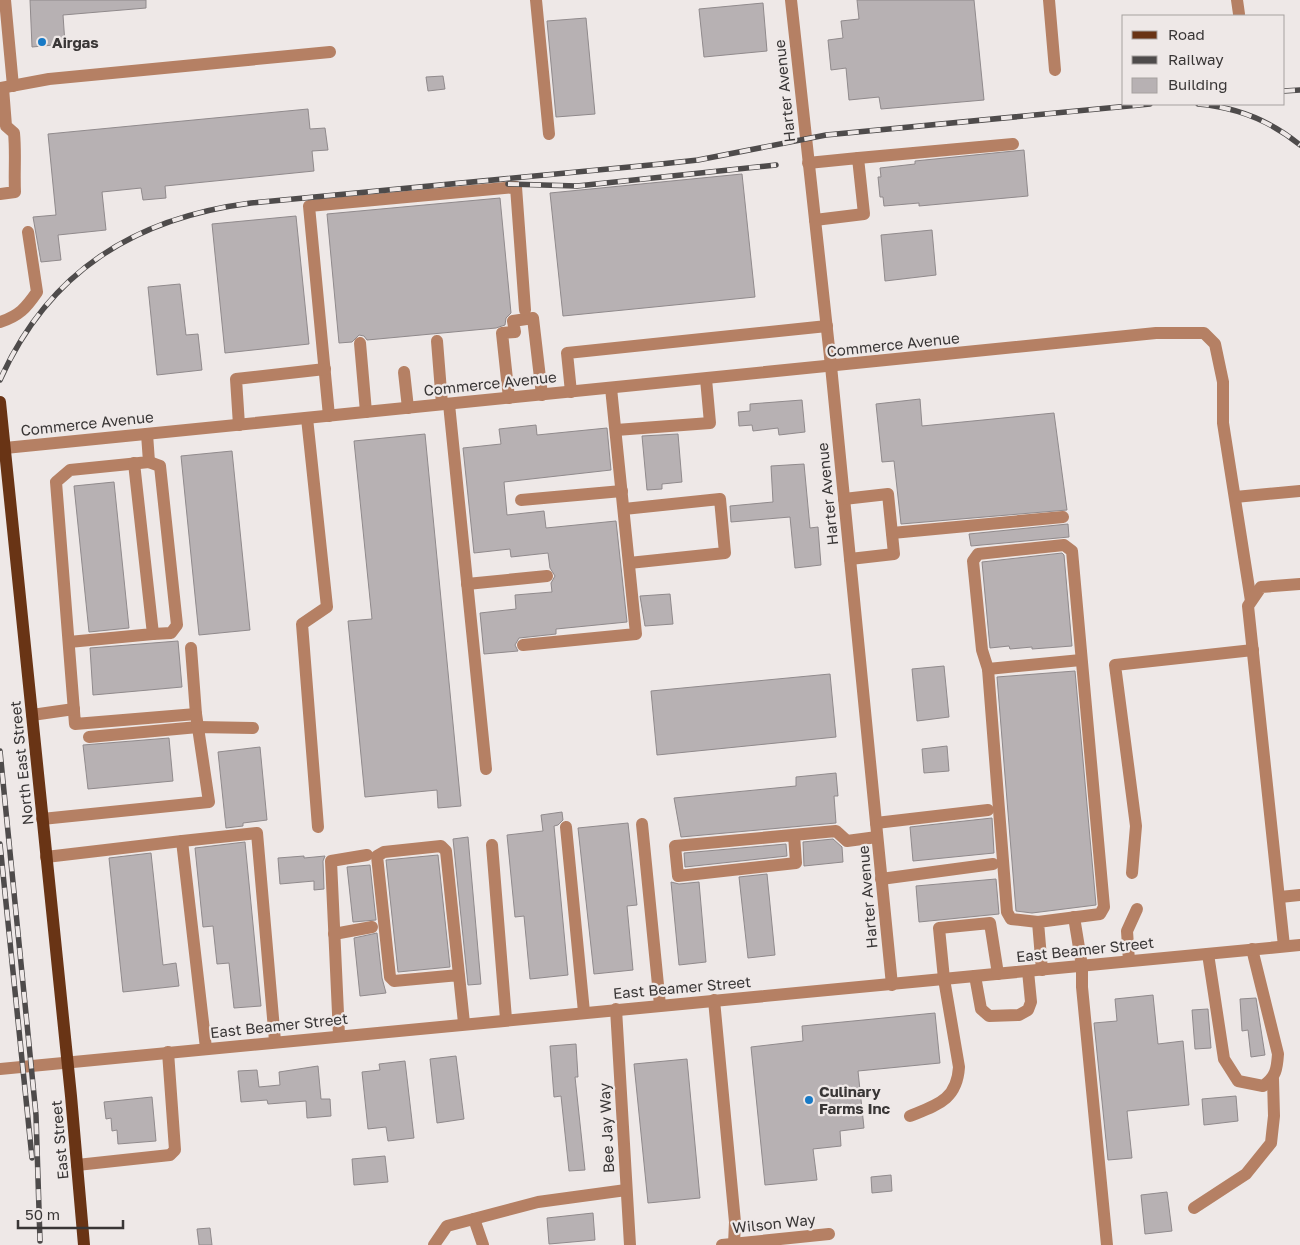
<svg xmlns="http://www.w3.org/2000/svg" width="1300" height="1245" font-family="'Golos Text',sans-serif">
	<rect width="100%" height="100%" fill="#eee8e7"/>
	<g fill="#b7b1b3" stroke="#908a8c">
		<polygon points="30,0 146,0 146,8 63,15 65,44 32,47"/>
		<polygon points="857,0 974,0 984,100 881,109 879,97 849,100 846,68 831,70 828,40 843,38 841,21 859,19"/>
		<polygon points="763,3 767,51 704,57 699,9"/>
		<polygon points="586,18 595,114 556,117 547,21"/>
		<polygon points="443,76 445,89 428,91 426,77"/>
		<polygon points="308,109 310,129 325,128 328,150 312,151 314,171 165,186 166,198 143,200 141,188 102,192 106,230 58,235 61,260 41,262 33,217 56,215 48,134"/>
		<polygon points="1024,150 1028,196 919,206 919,203 884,206 883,197 880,197 878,177 881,177 880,168 915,164 915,161"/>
		<polygon points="742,174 755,297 563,316 550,193"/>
		<polygon points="500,198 511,313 506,318 505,325 496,328 367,340 364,336 359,335 352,342 339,343 327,214"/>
		<polygon points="296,216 309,344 225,353 212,224"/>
		<polygon points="932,230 936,275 885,281 881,235"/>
		<polygon points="180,284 186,335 198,334 202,370 157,375 148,287"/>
		<polygon points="920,399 922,426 1054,413 1067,510 901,524 894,461 882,462 876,404"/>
		<polygon points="802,400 805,432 779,435 778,428 753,431 752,425 739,426 738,412 750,411 750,404"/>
		<polygon points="536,425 537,435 607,428 611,470 504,482 507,515 544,511 546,528 616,521 627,622 556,629 556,634 519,638 515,645 518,651 484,654 480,613 516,609 515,595 552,592 551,583 555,576 550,568 548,553 511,557 510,549 474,553 463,448 501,444 499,429"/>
		<polygon points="425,434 461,806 438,808 437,790 365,797 348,621 372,619 354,441"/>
		<polygon points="678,434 682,482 662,484 662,489 647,490 642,436"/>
		<polygon points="232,451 250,630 199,635 181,456"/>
		<polygon points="804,464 810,528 818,527 821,565 795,568 790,517 731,522 730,506 773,502 771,466"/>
		<polygon points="114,482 129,628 89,632 74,486"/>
		<polygon points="1068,524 1069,537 971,546 969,534"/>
		<polygon points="1062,553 1064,555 1072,646 1032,649 1032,647 1010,649 1009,646 990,648 982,562"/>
		<polygon points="670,594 673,624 645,626 640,596"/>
		<polygon points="178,641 182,687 93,695 90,648"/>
		<polygon points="944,666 949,717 917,721 912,669"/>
		<polygon points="1075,671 1096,905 1032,913 1016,911 997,677"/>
		<polygon points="830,674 836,737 657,755 651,691"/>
		<polygon points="169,738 173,781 88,789 83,745"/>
		<polygon points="947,746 949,771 924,773 922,749"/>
		<polygon points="260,747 267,820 243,823 243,826 226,828 218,752"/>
		<polygon points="836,773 838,796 834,796 836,823 681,837 674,798 796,786 796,777"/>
		<polygon points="562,812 563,820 558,825 554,826 568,975 530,979 524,916 515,917 507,835 543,831 541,815"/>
		<polygon points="992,818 994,853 913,861 910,827"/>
		<polygon points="628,823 637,905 627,906 633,970 594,974 578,828"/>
		<polygon points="468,837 481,984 468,985 453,839"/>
		<polygon points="833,839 842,847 843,862 804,866 803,842"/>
		<polygon points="245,842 261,1006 234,1008 229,963 217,964 213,926 203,927 195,848"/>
		<polygon points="786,844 787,856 685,867 684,853"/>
		<polygon points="151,853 163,965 176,963 179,986 123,992 109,858"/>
		<polygon points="438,855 450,967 398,972 386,860"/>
		<polygon points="304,856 304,858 325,856 323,861 324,889 314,890 314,881 280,884 278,858"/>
		<polygon points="370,865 376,920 353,922 347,867"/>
		<polygon points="767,874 775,955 748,958 739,877"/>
		<polygon points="996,879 999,914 919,922 916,886"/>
		<polygon points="671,882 679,884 699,882 706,962 679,965"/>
		<polygon points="377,933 382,978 386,993 360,996 354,938"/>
		<polygon points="1153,995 1158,1044 1183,1041 1189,1105 1127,1111 1132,1158 1108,1160 1094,1023 1117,1021 1115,999"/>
		<polygon points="1256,998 1265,1055 1251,1057 1248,1030 1242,1031 1240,999"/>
		<polygon points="1208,1009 1211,1048 1195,1049 1192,1010"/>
		<polygon points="935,1013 940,1063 858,1071 864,1128 840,1131 841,1146 813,1149 817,1180 765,1185 751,1047 803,1041 802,1026"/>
		<polygon points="576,1044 578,1077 575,1077 585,1170 569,1171 561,1096 554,1097 550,1046"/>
		<polygon points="456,1056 464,1119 437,1123 430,1059"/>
		<polygon points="687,1059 700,1198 648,1203 634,1064"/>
		<polygon points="405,1061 414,1138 388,1141 386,1127 368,1129 362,1072 380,1070 379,1064"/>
		<polygon points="318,1066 321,1099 330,1099 331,1116 307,1118 306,1101 268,1104 267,1100 241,1102 238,1071 257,1070 259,1087 280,1085 279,1072"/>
		<polygon points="1236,1096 1238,1121 1204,1125 1202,1099"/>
		<polygon points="152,1097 156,1141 118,1144 117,1130 112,1131 111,1118 106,1119 104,1102"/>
		<polygon points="385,1156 388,1182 354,1185 352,1159"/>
		<polygon points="891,1175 892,1191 872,1193 871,1177"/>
		<polygon points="1167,1192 1172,1231 1145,1234 1141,1195"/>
		<polygon points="593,1213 595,1240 549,1244 547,1218"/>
		<polygon points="210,1228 212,1245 199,1245 197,1229"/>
	</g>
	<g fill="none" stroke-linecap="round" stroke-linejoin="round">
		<g stroke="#b58064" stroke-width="12">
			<polyline points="5,0 13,86"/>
			<polyline points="536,0 549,134"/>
			<polyline points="791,0 831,366 892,985"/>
			<polyline points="1049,0 1055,70"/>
			<polyline points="1237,0 1239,14"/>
			<polyline points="0,88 49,79 330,52"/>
			<polyline points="858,158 1013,144"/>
			<polyline points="808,163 858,158 864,214 815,220"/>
			<path d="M0,194L15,192C14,172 16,153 14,133L6,126L3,88"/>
			<path d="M0,322C19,316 26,308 37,292L28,232"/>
			<polyline points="437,341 442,404"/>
			<polyline points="360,343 366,412"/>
			<polyline points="404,372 408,408"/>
			<polyline points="571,392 567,353 827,326"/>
			<polyline points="509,398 502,333 515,332 513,321 533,318 542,395"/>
			<polyline points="449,404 486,769"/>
			<polyline points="329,416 309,206 516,187 525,310"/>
			<polyline points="307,418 327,607 302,624 318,827"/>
			<polyline points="239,425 236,379 325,369"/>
			<polyline points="616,430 710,423 706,379"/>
			<polyline points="147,434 149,462 70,470 56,482 75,724 196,714 191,648"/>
			<polyline points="5,448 1156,333 1204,333 1215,344 1223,382 1223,423 1251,601"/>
			<polyline points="149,462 160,466 177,625 171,633 153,634"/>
			<polyline points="1235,497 1300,491"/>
			<polyline points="844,499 888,494 894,554 850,559"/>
			<polyline points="521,500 622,491"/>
			<polyline points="624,509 720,499 725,553 629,563"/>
			<polyline points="892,533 1063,517"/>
			<polyline points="467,584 547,576"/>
			<polyline points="69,642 153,634 134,463"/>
			<polyline points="523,645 636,634 611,388"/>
			<polyline points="988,669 1081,660"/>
			<polyline points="32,715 74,709"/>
			<polyline points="89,737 198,727 253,728"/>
			<polyline points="42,819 209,802 196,714"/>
			<polyline points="876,823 988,810"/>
			<polyline points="642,824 660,1005"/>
			<polyline points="566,827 584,1012"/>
			<polyline points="794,835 796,863 678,876 675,846 836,831 847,841 877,837"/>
			<polyline points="182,841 257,833 275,1041"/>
			<polyline points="492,845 506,1019"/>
			<polyline points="46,857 182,841 206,1048"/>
			<polyline points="1132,873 1136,826 1115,665 1253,650"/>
			<polyline points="881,879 993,864"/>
			<polyline points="1280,897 1300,895"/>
			<polyline points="1074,917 1082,966 1082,987 1107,1245"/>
			<polyline points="1038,922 1100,914 1104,907 1072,551 1064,545 978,554 973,561 982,650 988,669 1007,912 1011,919 1038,922 1042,970"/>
			<polyline points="334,934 372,927"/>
			<polyline points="1284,946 1248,606 1261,587 1300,584"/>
			<path d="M1208,954L1224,1059L1238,1081L1263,1086C1276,1077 1277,1069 1278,1054L1252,949"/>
			<polyline points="1129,961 1127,931 1137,909"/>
			<polyline points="459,975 394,981 390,977 377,856 384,852 441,846 446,851 464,1023"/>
			<polyline points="975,976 981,1009 989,1016 1019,1015 1028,1010 1031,1002 1028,971"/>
			<polyline points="714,1000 735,1222 734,1244"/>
			<polyline points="616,1009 630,1245"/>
			<polyline points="339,1035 331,861 367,855"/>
			<polyline points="0,1069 1300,945"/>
			<path d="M910,1116C937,1105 957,1100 959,1067L944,979L939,928L990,923L998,974"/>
			<polyline points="77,1165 170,1155 175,1150 168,1052"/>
			<polyline points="1194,1208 1246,1174 1271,1143 1274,1116 1273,1079"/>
			<polyline points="474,1219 483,1245"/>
			<polyline points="434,1245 447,1226 538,1202 626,1190"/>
			<polyline points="722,1245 829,1234"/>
		</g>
		<polyline stroke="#693415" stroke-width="12" points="0,402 71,1096 84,1245"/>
		<defs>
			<g id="rail">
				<polyline points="1284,91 1300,90"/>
				<path d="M1198,104C1235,107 1271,121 1300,145"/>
				<polyline points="508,184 577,186 776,165"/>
				<path d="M0,380C49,271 135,218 251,203L661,164L698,160L826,135L1150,104"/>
				<polyline points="0,751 36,1115 40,1241"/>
				<polyline points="0,844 32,1158"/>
			</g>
		</defs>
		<use href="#rail" stroke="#4e4b4b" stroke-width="5.5"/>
		<use href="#rail" stroke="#eee8e7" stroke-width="4" stroke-dasharray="11" stroke-linecap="butt"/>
	</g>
	<g fill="#187ac6" stroke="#eee8e7" stroke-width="2">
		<circle cx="42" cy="42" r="5"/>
		<circle cx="809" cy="1100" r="5"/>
	</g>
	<g text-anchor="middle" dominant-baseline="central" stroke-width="4.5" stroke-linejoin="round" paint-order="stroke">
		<g font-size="15" font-weight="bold" fill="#393636" stroke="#eee8e7" text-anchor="start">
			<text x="52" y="42">Airgas</text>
			<text x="819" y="1091">Culinary<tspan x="819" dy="17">Farms Inc</tspan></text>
		</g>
		<g font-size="15" fill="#393636" stroke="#eee8e7">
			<text transform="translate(784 91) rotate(-96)">Harter Avenue</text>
			<text transform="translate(893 344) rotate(-6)">Commerce Avenue</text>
			<text transform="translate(490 383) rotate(-6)">Commerce Avenue</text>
			<text transform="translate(87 423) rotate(-6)">Commerce Avenue</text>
			<text transform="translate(827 494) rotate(-96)">Harter Avenue</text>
			<text transform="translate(21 763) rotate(-96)">North East Street</text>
			<text transform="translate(867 897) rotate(-95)">Harter Avenue</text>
			<text transform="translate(1085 949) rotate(-6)">East Beamer Street</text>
			<text transform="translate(682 987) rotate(-5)">East Beamer Street</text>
			<text transform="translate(279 1025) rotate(-6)">East Beamer Street</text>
			<text transform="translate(606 1128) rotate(-93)">Bee Jay Way</text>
			<text transform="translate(59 1140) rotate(-95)">East Street</text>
			<text transform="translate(774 1223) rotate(-6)">Wilson Way</text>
		</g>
	</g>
	<rect x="1122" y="15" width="162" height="90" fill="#eee8e7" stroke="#a6a1a0"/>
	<rect x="1132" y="31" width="25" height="8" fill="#693415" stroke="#a6a1a0"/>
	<text x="1168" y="40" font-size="15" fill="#393636">Road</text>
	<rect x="1132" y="56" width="25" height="8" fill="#4e4b4b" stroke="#a6a1a0"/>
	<text x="1168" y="65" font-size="15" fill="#393636">Railway</text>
	<rect x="1132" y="78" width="25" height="15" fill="#b7b1b3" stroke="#a6a1a0"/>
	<text x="1168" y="90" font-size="15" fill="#393636">Building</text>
	<path d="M18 1220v8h105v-8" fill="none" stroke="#393636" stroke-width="2.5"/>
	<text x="25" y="1220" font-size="15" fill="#393636" stroke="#eee8e7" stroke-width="4" paint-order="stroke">50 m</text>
</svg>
